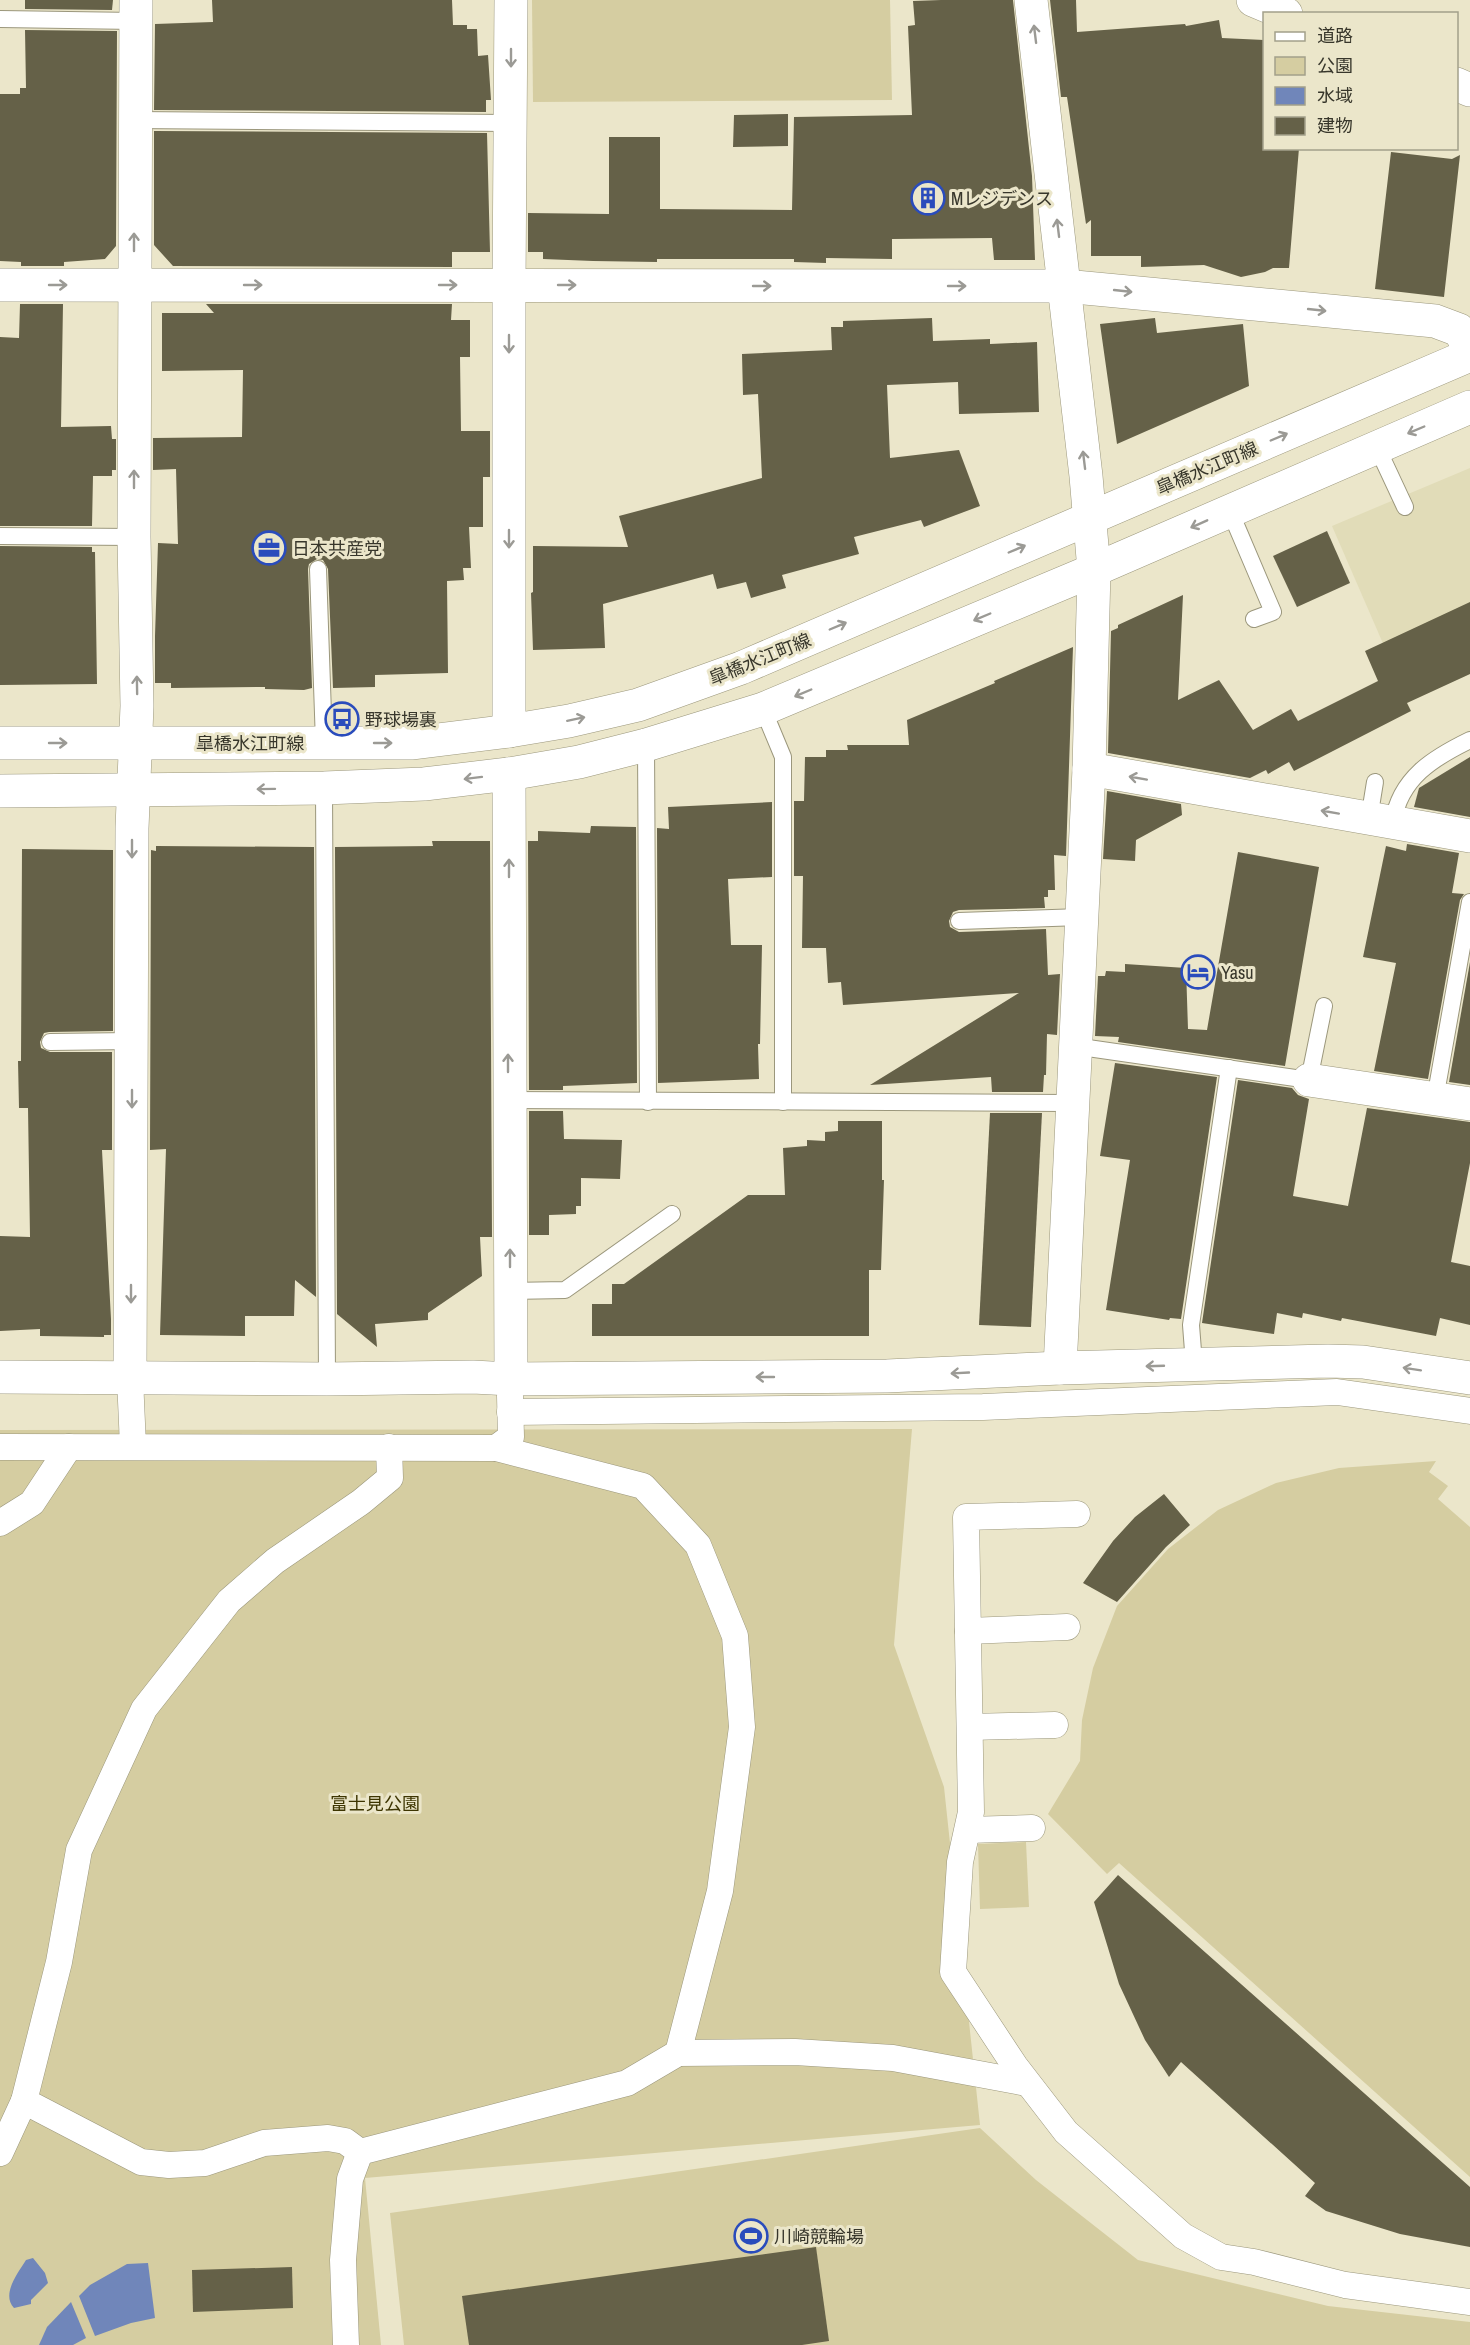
<svg xmlns="http://www.w3.org/2000/svg" width="1470" height="2345" font-family="'Archivo Narrow','Noto Sans JP',sans-serif">
	<rect width="100%" height="100%" fill="#ebe6ca"/>
	<polygon fill="#e1dcb8" points="1470,468 1470,674 1408,701 1332,526"/>
	<g fill="#d5cda1">
		<polygon points="532,0 890,0 892,100 533,102"/>
		<polygon points="912,1429 894,1645 944,1787 980,2125 365,2178 381,2345 0,2345 0,1430"/>
		<polygon points="1436,1461 1429,1472 1448,1486 1438,1499 1470,1527 1470,2177 1119,1863 1107,1874 1048,1814 1080,1761 1082,1720 1093,1668 1117,1606 1168,1549 1218,1510 1276,1483 1339,1468"/>
		<polygon points="1026,1842 1029,1907 980,1909 978,1844"/>
		<polygon points="980,2128 1036,2180 1138,2260 1328,2306 1470,2322 1470,2345 404,2345 390,2213"/>
	</g>
	<g fill="#7086ba">
		<path d="M33,2258L45,2273L48,2283L31,2300V2304L14,2308C1,2294 18,2273 26,2260Z"/>
		<polygon points="148,2263 155,2318 131,2323 95,2336 79,2296 90,2285 127,2264"/>
		<polygon points="71,2302 86,2338 73,2345 39,2345 47,2327"/>
	</g>
	<g fill="#656148">
		<polygon points="25,0 113,0 112,10 25,9"/>
		<polygon points="212,0 452,0 453,25 467,25 467,29 477,29 478,56 488,55 491,100 486,100 486,112 154,110 155,24 213,22"/>
		<polygon points="941,0 1013,0 1032,176 1035,260 994,260 992,238 892,239 892,259 826,258 826,263 794,262 794,259 657,259 657,262 593,261 543,259 543,252 528,252 528,213 609,214 609,137 660,137 660,209 792,210 794,117 912,115 908,26 915,25 913,1"/>
		<polygon points="1050,0 1076,0 1077,32 1185,24 1186,26 1219,20 1222,38 1264,40 1264,148 1299,148 1289,268 1273,268 1265,272 1241,277 1204,265 1141,267 1141,256 1091,256 1091,220 1086,224 1067,97 1061,97"/>
		<polygon points="25,30 117,31 116,246 105,259 64,262 64,266 21,266 21,262 0,261 0,94 20,94 20,88 26,88"/>
		<polygon points="788,114 788,146 733,147 734,115"/>
		<polygon points="154,131 487,133 490,252 452,252 452,267 173,266 154,245"/>
		<polygon points="1391,152 1452,159 1460,155 1444,297 1375,289"/>
		<polygon points="20,304 63,304 61,427 111,426 112,439 116,439 116,470 112,470 112,476 93,476 92,526 0,526 0,337 19,338"/>
		<polygon points="206,304 452,304 451,320 470,320 470,357 460,357 461,431 490,431 490,477 483,477 483,527 469,527 471,568 463,568 464,580 447,581 448,673 375,675 375,687 333,688 328,569 323,560 317,559 309,564 308,569 312,688 304,690 265,689 265,687 171,688 171,683 155,683 155,636 158,543 178,544 176,469 153,470 153,438 242,437 243,370 162,371 162,313 214,313"/>
		<polygon points="932,318 933,341 990,339 990,344 1037,342 1039,412 959,414 958,382 887,385 890,458 959,450 980,506 924,527 921,520 854,537 859,554 782,575 786,588 751,598 746,582 717,589 713,574 603,604 605,648 533,650 531,593 533,592 533,546 628,547 619,516 762,478 758,394 743,395 742,354 832,350 831,327 843,327 843,321"/>
		<polygon points="1155,318 1157,333 1243,324 1249,386 1117,444 1100,324"/>
		<polygon points="1327,531 1350,583 1297,607 1273,556"/>
		<polygon points="0,546 92,547 92,552 95,552 97,684 0,685"/>
		<polygon points="1183,595 1178,700 1219,680 1253,730 1291,709 1298,721 1378,681 1365,651 1470,602 1470,674 1407,703 1411,711 1294,771 1289,762 1268,774 1266,770 1250,778 1108,753 1111,631 1118,628 1118,625"/>
		<polygon points="1073,647 1066,856 1054,855 1055,890 1048,890 1048,897 1044,897 1045,908 959,910 953,912 949,921 950,927 959,932 1046,929 1048,975 1060,974 1057,1035 1047,1034 1046,1075 1044,1075 1043,1092 992,1092 991,1077 870,1085 1019,993 843,1005 841,982 828,983 826,948 802,948 803,876 794,876 794,801 804,801 805,757 826,757 826,750 848,750 847,745 909,745 907,720 995,683 994,681"/>
		<polygon points="1470,757 1470,817 1414,807 1419,788"/>
		<polygon points="1107,791 1181,804 1182,815 1136,840 1135,861 1103,859"/>
		<polygon points="772,802 772,877 728,879 731,945 762,945 760,1044 758,1044 759,1079 658,1083 657,828 669,829 668,807"/>
		<polygon points="591,826 636,827 637,1083 563,1086 563,1090 529,1090 528,841 538,841 538,831 590,833"/>
		<polygon points="432,841 490,841 492,1237 480,1237 482,1276 428,1313 428,1320 375,1324 377,1347 337,1314 335,847 433,846"/>
		<polygon points="1407,844 1459,853 1452,893 1464,894 1460,900 1428,1079 1374,1071 1396,963 1363,957 1386,846 1406,851"/>
		<polygon points="156,846 314,847 316,1297 295,1280 294,1316 245,1316 245,1336 160,1335 166,1149 150,1150 151,850 156,851"/>
		<polygon points="22,849 113,850 113,1031 49,1032 44,1033 40,1042 41,1048 50,1052 112,1052 112,1150 102,1150 111,1319 111,1335 104,1335 104,1337 40,1336 40,1329 0,1331 0,1236 30,1237 28,1108 19,1108 18,1061 21,1061"/>
		<polygon points="1238,852 1319,867 1285,1066 1118,1042 1119,1037 1095,1036 1098,976 1105,976 1106,971 1125,972 1125,964 1186,968 1188,1029 1207,1030"/>
		<polygon points="1470,962 1470,1085 1449,1082"/>
		<polygon points="1115,1063 1217,1077 1181,1319 1170,1318 1169,1320 1106,1310 1130,1160 1100,1156"/>
		<polygon points="1238,1080 1292,1088 1298,1095 1309,1099 1293,1196 1348,1206 1367,1108 1470,1122 1470,1163 1451,1262 1470,1266 1470,1325 1440,1318 1436,1336 1342,1318 1341,1321 1303,1313 1302,1318 1277,1313 1274,1334 1202,1323"/>
		<polygon points="529,1111 563,1111 564,1139 622,1140 620,1179 581,1178 581,1206 576,1206 576,1214 549,1215 549,1235 529,1235"/>
		<polygon points="990,1113 1042,1113 1031,1327 979,1325"/>
		<polygon points="838,1121 882,1121 882,1180 884,1180 881,1270 869,1270 869,1336 592,1336 592,1304 612,1304 612,1284 624,1284 748,1195 785,1195 783,1148 807,1146 807,1140 825,1141 825,1132 838,1131"/>
		<polygon points="1164,1494 1190,1525 1166,1547 1117,1602 1083,1583 1113,1541 1135,1517"/>
		<polygon points="1118,1875 1470,2187 1470,2247 1400,2234 1326,2211 1305,2196 1315,2183 1181,2062 1169,2077 1145,2040 1119,1984 1094,1902"/>
		<polygon points="816,2247 829,2341 802,2345 469,2345 462,2296"/>
		<polygon points="292,2267 293,2308 193,2312 192,2270"/>
	</g>
	<g fill="none" stroke-linecap="round" stroke-linejoin="round">
		<defs>
			<g id="service">
				<polyline points="0,19 136,21"/>
				<polyline points="134,120 510,123"/>
				<polyline points="1377,447 1405,507"/>
				<polyline points="1230,511 1273,612 1254,619"/>
				<polyline points="0,536 134,537"/>
				<polyline points="318,569 324,743"/>
				<polyline points="763,709 783,757 783,1102"/>
				<polyline points="646,745 648,1102"/>
				<polyline points="324,788 327,1379"/>
				<polyline points="1369,819 1375,782"/>
				<path d="M1393,822C1400,778 1433,758 1470,740"/>
				<polyline points="959,921 1081,917"/>
				<polyline points="50,1042 132,1041"/>
				<polyline points="1074,1046 1309,1080 1324,1006"/>
				<polyline points="1435,1099 1470,902"/>
				<polyline points="508,1100 1072,1103"/>
				<polyline points="510,1291 565,1290 672,1214"/>
				<polyline points="1194,1364 1191,1325 1229,1068"/>
			</g>
			<g id="pedestrian">
				<polyline points="130,1378 133,1446"/>
				<polyline points="510,1412 983,1407 1337,1392 1470,1411"/>
				<polyline points="0,1447 496,1448 511,1437 510,1396"/>
				<polyline points="1077,1514 966,1517 971,1812 960,1862 953,1972 1015,2066 1066,2132 1183,2236 1221,2257 1254,2262 1345,2285 1470,2302"/>
				<polyline points="0,1523 32,1503 69,1447"/>
				<polyline points="968,1631 1067,1627"/>
				<polyline points="970,1727 1055,1725"/>
				<polyline points="968,1830 1032,1828"/>
				<polyline points="678,2053 795,2052 893,2058 1027,2083"/>
				<polyline points="360,2152 627,2083 678,2053 720,1891 742,1727 735,1636 698,1545 643,1486 496,1448"/>
				<polyline points="0,2153 24,2101"/>
				<polyline points="346,2345 343,2260 350,2179 360,2152 345,2141 328,2138 264,2143 205,2163 169,2165 141,2162 24,2101 59,1962 79,1850 144,1709 229,1601 275,1561 361,1502 390,1478 389,1447"/>
			</g>
			<g id="minor">
				<polyline points="1031,0 1086,476 1094,570 1089,769 1060,1368"/>
				<polyline points="1253,0 1286,14"/>
				<polyline points="1456,84 1470,90"/>
				<polyline points="0,285 1064,286 1435,321 1459,330 1470,349"/>
				<polyline points="509,731 509,285 511,0"/>
				<polyline points="1089,769 1470,836"/>
				<polyline points="509,774 511,1379"/>
				<polyline points="1309,1080 1470,1104"/>
				<polyline points="0,1377 327,1379 473,1377 511,1379 887,1376 1060,1368 1328,1361 1363,1362 1470,1378"/>
				<polyline points="130,1378 132,828 137,706 134,537 136,0"/>
			</g>
			<g id="tertiary">
				<polyline points="0,743 413,743 509,731 569,721 638,705 741,668 1470,355"/>
				<polyline points="0,791 324,788 424,784 509,774 579,762 646,745 763,709 1094,570 1470,407"/>
			</g>
		</defs>
		<use href="#service" stroke="#9b977c" stroke-width="18"/>
		<use href="#pedestrian" stroke="#9b977c" stroke-width="27"/>
		<use href="#minor" stroke="#9b977c" stroke-width="34"/>
		<use href="#tertiary" stroke="#9b977c" stroke-width="34"/>
		<use href="#service" stroke="#fff" stroke-width="16"/>
		<use href="#pedestrian" stroke="#fff" stroke-width="26"/>
		<use href="#minor" stroke="#fff" stroke-width="33"/>
		<use href="#tertiary" stroke="#fff" stroke-width="33"/>
	</g>
	<defs><path id="oneway-shaft" d="M-6 0H5M1.5-3L5.5 0L1.5 3" fill="none" stroke-width="1.6" stroke-linecap="round" stroke-linejoin="round" transform="scale(1.5)"/></defs>
	<g stroke="#9b9a95">
		<use href="#oneway-shaft" transform="translate(1035 34) rotate(-97)"/>
		<use href="#oneway-shaft" transform="translate(511 58) rotate(90)"/>
		<use href="#oneway-shaft" transform="translate(1058 228) rotate(-97)"/>
		<use href="#oneway-shaft" transform="translate(134 242) rotate(-90)"/>
		<use href="#oneway-shaft" transform="translate(58 285)"/>
		<use href="#oneway-shaft" transform="translate(253 285)"/>
		<use href="#oneway-shaft" transform="translate(448 285)"/>
		<use href="#oneway-shaft" transform="translate(567 285)"/>
		<use href="#oneway-shaft" transform="translate(762 286)"/>
		<use href="#oneway-shaft" transform="translate(957 286)"/>
		<use href="#oneway-shaft" transform="translate(1123 291) rotate(6)"/>
		<use href="#oneway-shaft" transform="translate(1317 310) rotate(6)"/>
		<use href="#oneway-shaft" transform="translate(509 344) rotate(90)"/>
		<use href="#oneway-shaft" transform="translate(1416 430) rotate(157)"/>
		<use href="#oneway-shaft" transform="translate(1279 437) rotate(-23)"/>
		<use href="#oneway-shaft" transform="translate(1084 460) rotate(-97)"/>
		<use href="#oneway-shaft" transform="translate(134 479) rotate(-90)"/>
		<use href="#oneway-shaft" transform="translate(1199 524) rotate(156)"/>
		<use href="#oneway-shaft" transform="translate(509 539) rotate(90)"/>
		<use href="#oneway-shaft" transform="translate(1017 549) rotate(-23)"/>
		<use href="#oneway-shaft" transform="translate(982 617) rotate(157)"/>
		<use href="#oneway-shaft" transform="translate(838 626) rotate(-23)"/>
		<use href="#oneway-shaft" transform="translate(137 685) rotate(-91)"/>
		<use href="#oneway-shaft" transform="translate(803 693) rotate(157)"/>
		<use href="#oneway-shaft" transform="translate(576 719) rotate(-12)"/>
		<use href="#oneway-shaft" transform="translate(58 743)"/>
		<use href="#oneway-shaft" transform="translate(383 743)"/>
		<use href="#oneway-shaft" transform="translate(473 778) rotate(173)"/>
		<use href="#oneway-shaft" transform="translate(1138 778) rotate(-170)"/>
		<use href="#oneway-shaft" transform="translate(266 789) rotate(179)"/>
		<use href="#oneway-shaft" transform="translate(1330 812) rotate(-170)"/>
		<use href="#oneway-shaft" transform="translate(132 849) rotate(90)"/>
		<use href="#oneway-shaft" transform="translate(509 868) rotate(-90)"/>
		<use href="#oneway-shaft" transform="translate(508 1063) rotate(-90)"/>
		<use href="#oneway-shaft" transform="translate(132 1099) rotate(90)"/>
		<use href="#oneway-shaft" transform="translate(510 1258) rotate(-90)"/>
		<use href="#oneway-shaft" transform="translate(131 1294) rotate(90)"/>
		<use href="#oneway-shaft" transform="translate(1155 1366) rotate(178)"/>
		<use href="#oneway-shaft" transform="translate(1412 1369) rotate(-171)"/>
		<use href="#oneway-shaft" transform="translate(960 1373) rotate(177)"/>
		<use href="#oneway-shaft" transform="translate(765 1377) rotate(180)"/>
	</g>
	<defs>
		<symbol id="building-ring" viewBox="-11 -11 22 22"><circle r="9.5" fill="#ebe6ca" stroke="#2a4cbc" stroke-width="1.5"/><path d="M-4-6H4V6H1V3H-1V6H-4ZM-2.5-4.3h1.7v1.8h-1.7ZM.8-4.3h1.7v1.8H.8ZM-2.5-1h1.7V.8h-1.7ZM.8-1h1.7V.8H.8Z" fill="#2a4cbc"/></symbol>
		<symbol id="office-ring" viewBox="-11 -11 22 22"><circle r="9.5" fill="#ebe6ca" stroke="#2a4cbc" stroke-width="1.5"/><path d="M-6-3h4V-5.5h4V-3h4V5H-6ZM-1-4.5V-3h2v-1.5ZM-6 0V1H6V0Z" fill="#2a4cbc"/></symbol>
		<symbol id="bus-ring" viewBox="-11 -11 22 22"><circle r="9.5" fill="#ebe6ca" stroke="#2a4cbc" stroke-width="1.5"/><path d="M-5-6H5V4H4V6H2V4H-2V6H-4V4H-5ZM-3.5-4V0h7V-4ZM-3.5 1.2v1.5H-2V1.2ZM2 1.2v1.5H3.5V1.2Z" fill="#2a4cbc"/></symbol>
		<symbol id="hotel-ring" viewBox="-11 -11 22 22"><circle r="9.5" fill="#ebe6ca" stroke="#2a4cbc" stroke-width="1.5"/><path d="M-6-4.5h1.5V1H6V5H4.5V3h-9V5H-6ZM-4 0a1.8 1.8 0 1 1 3.6 0ZM.5 0V-2.5h3Q6-2.5 6 0Z" fill="#2a4cbc"/></symbol>
		<symbol id="stadium-ring" viewBox="-11 -11 22 22"><circle r="9.5" fill="#ebe6ca" stroke="#2a4cbc" stroke-width="1.5"/><path d="M0-5a6.5 5 0 1 0 0 10a6.5 5 0 1 0 0-10ZM-3.5-1.8h7v3.6h-7Z" fill="#2a4cbc"/></symbol>
	</defs>
	<g fill-rule="evenodd">
		<use href="#building-ring" x="909" y="179" width="38" height="38"/>
		<use href="#office-ring" x="250" y="529" width="38" height="38"/>
		<use href="#bus-ring" x="323" y="700" width="38" height="38"/>
		<use href="#hotel-ring" x="1179" y="953" width="38" height="38"/>
		<use href="#stadium-ring" x="732" y="2217" width="38" height="38"/>
	</g>
	<g text-anchor="middle" dominant-baseline="central" stroke-width="6" stroke-linejoin="round" paint-order="stroke">
		<g font-size="18" fill="#37362b" stroke="#ebe6ca" text-anchor="start">
			<text x="951" y="198">Mレジデンス</text>
			<text x="292" y="548">日本共産党</text>
			<text x="365" y="719">野球場裏</text>
			<text x="1221" y="972">Yasu</text>
			<text x="774" y="2236">川崎競輪場</text>
		</g>
		<g font-size="18" fill="#37362b" stroke="#ebe6ca">
			<text transform="translate(1207 468) rotate(-23)">皐橋水江町線</text>
			<text transform="translate(760 659) rotate(-22)">皐橋水江町線</text>
			<text x="250" y="743">皐橋水江町線</text>
		</g>
		<g font-size="18" fill="#3d3501" stroke="#ebe6ca">
			<text x="375" y="1803">富士見公園</text>
		</g>
	</g>
	<rect x="1263" y="12" width="195" height="138" fill="#ebe6ca" stroke="#a3a08a" stroke-width="1.5"/>
	<rect x="1275" y="32" width="30" height="9" fill="#ffffff" stroke="#a3a08a" stroke-width="1.5"/>
	<text x="1317" y="42" font-size="18" fill="#37362b">道路</text>
	<rect x="1275" y="57" width="30" height="18" fill="#d5cda1" stroke="#a3a08a" stroke-width="1.5"/>
	<text x="1317" y="72" font-size="18" fill="#37362b">公園</text>
	<rect x="1275" y="87" width="30" height="18" fill="#7086ba" stroke="#a3a08a" stroke-width="1.5"/>
	<text x="1317" y="102" font-size="18" fill="#37362b">水域</text>
	<rect x="1275" y="117" width="30" height="18" fill="#656148" stroke="#a3a08a" stroke-width="1.5"/>
	<text x="1317" y="132" font-size="18" fill="#37362b">建物</text>
</svg>
